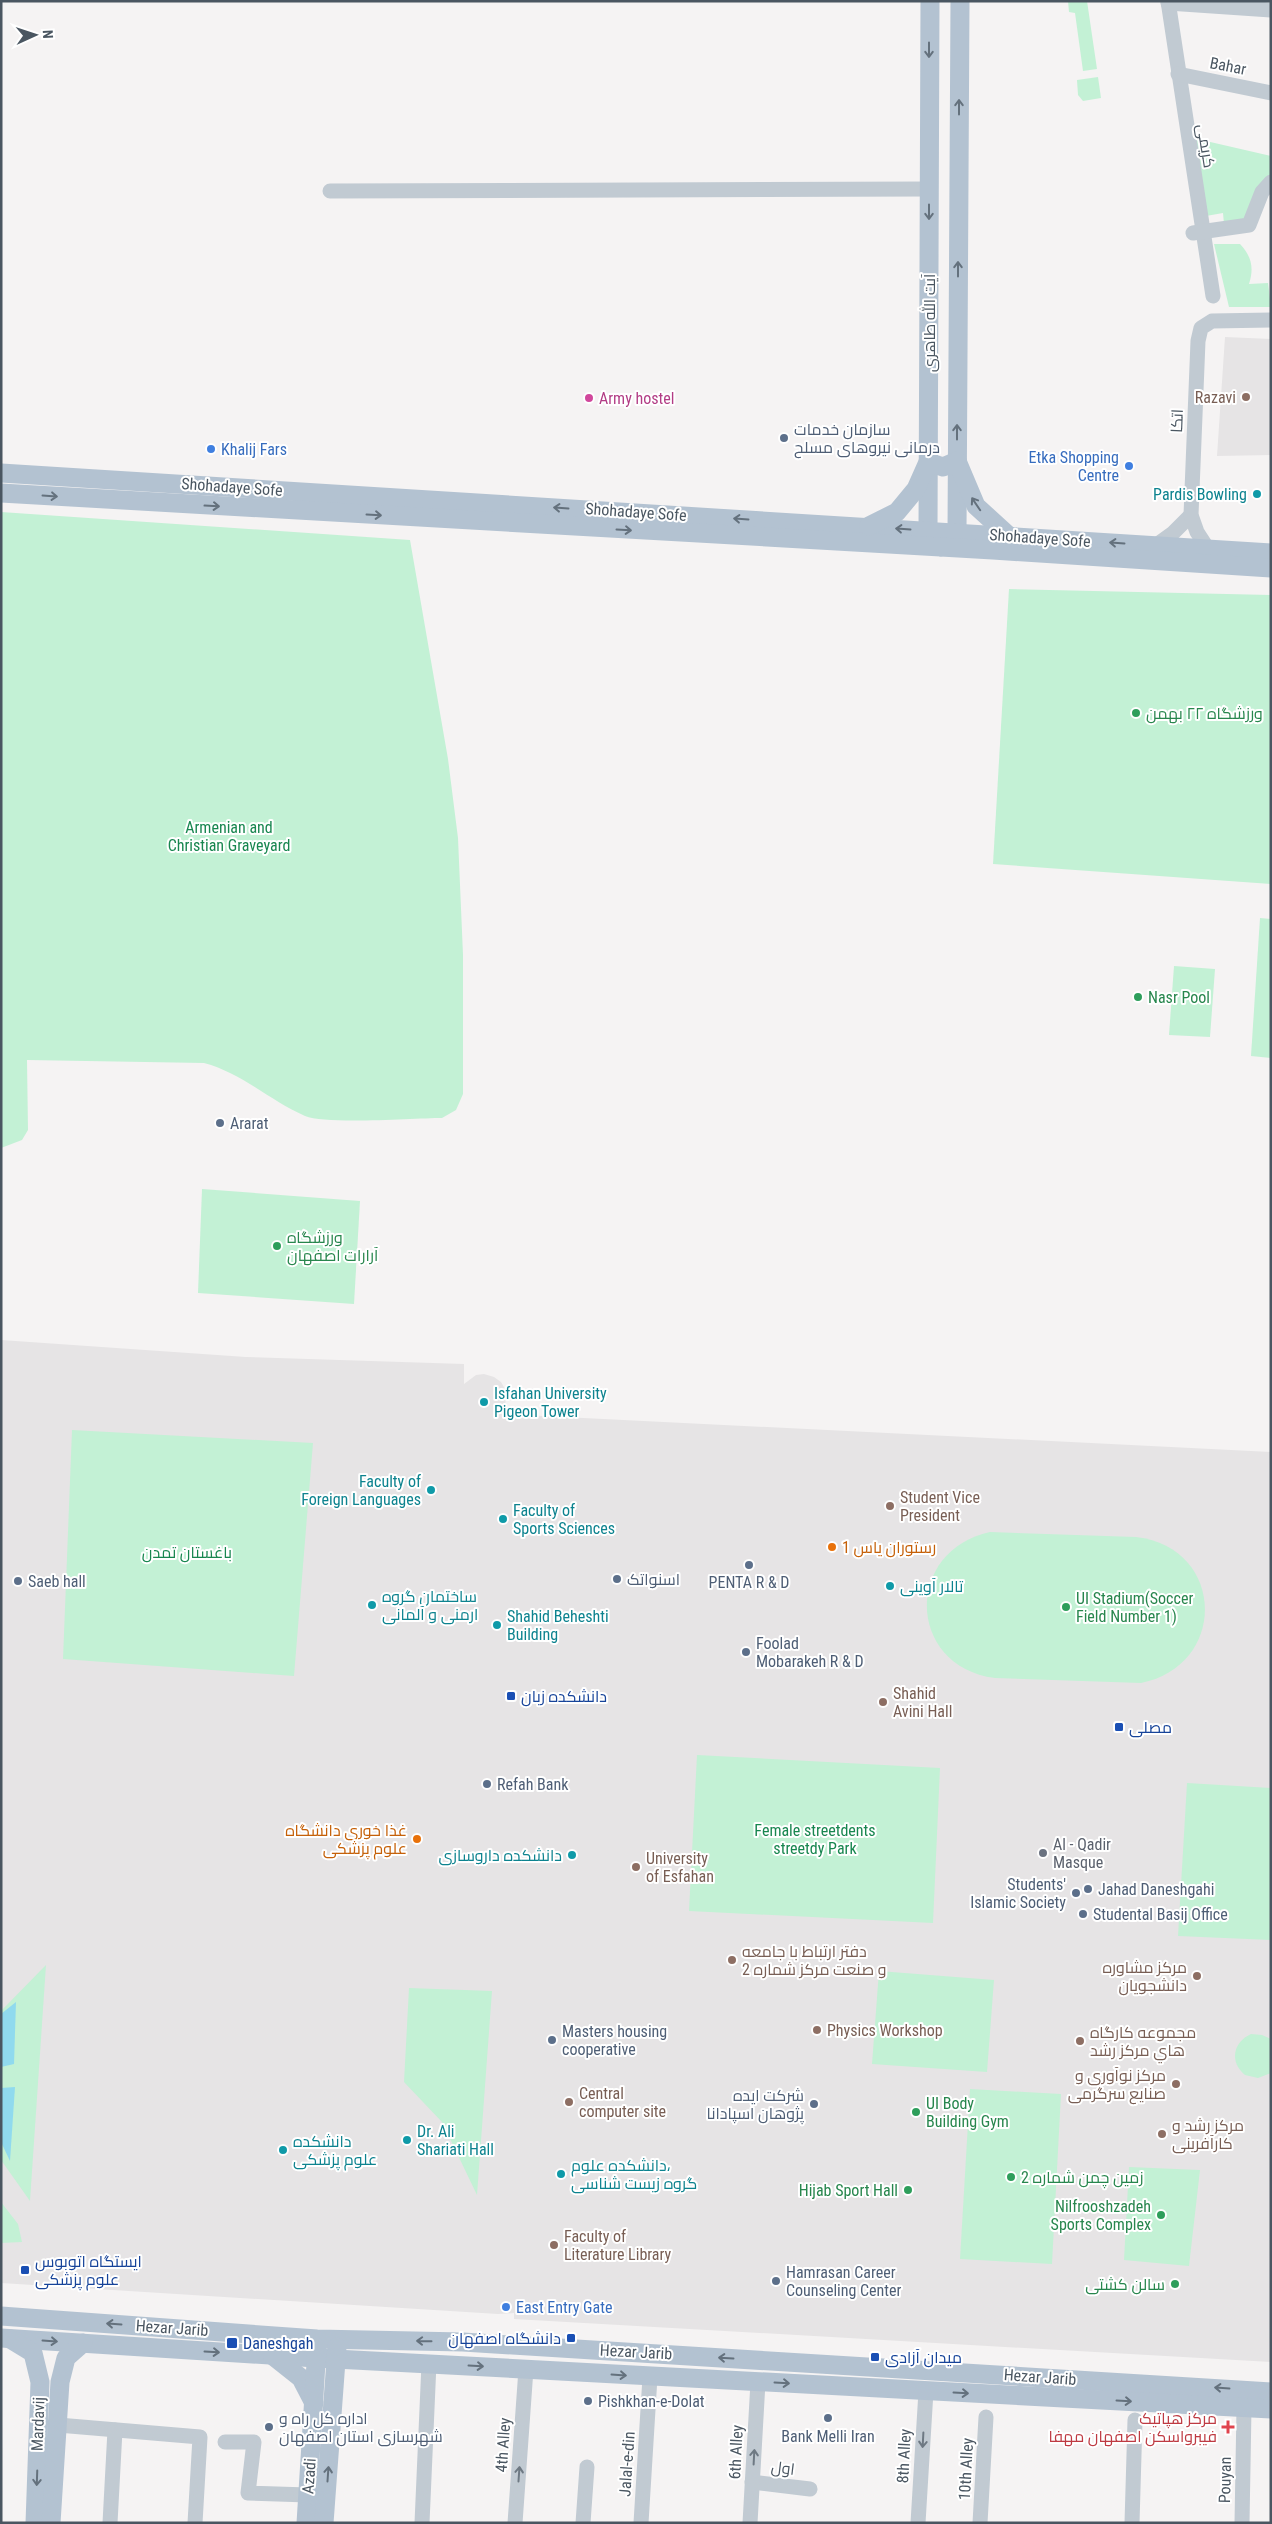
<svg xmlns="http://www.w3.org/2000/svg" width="1272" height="2524" font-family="'Roboto Condensed',Cairo,sans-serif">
	<rect width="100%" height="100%" fill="#f5f3f3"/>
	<g fill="#e6e4e5">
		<polygon points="1225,337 1271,339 1271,455 1217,456"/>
		<polygon points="1,1340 246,1357 464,1364 464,1384 476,1375 484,1374 494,1377 501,1382 505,1389 506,1398 504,1414 1271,1452 1271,2362 514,2319 514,2313 498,2314 1,2283"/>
	</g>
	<g fill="#c3f1d5">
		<polygon points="1068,1 1087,1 1097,69 1083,71 1075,13 1069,12"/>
		<polygon points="1098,77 1101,98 1083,101 1078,95 1077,80"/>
		<polygon points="1193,138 1271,156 1271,175 1244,221 1224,224 1223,213 1206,216"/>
		<path d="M1214,244H1240C1252,257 1254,268 1249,284L1268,283L1271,307H1229Z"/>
		<path d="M1,512L410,540L448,759L458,838L463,955V1094L456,1110L442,1118C415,1118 327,1125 305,1116C270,1101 242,1073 204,1063L27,1060L28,1130L22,1140L1,1148Z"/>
		<polygon points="1009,589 1271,595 1271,884 993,864"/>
		<polygon points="1260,918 1271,919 1271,1058 1251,1056"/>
		<polygon points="1174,966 1215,969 1210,1037 1169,1035"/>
		<polygon points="202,1189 360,1201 354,1304 198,1293"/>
		<polygon points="72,1430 313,1443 294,1676 63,1659"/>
		<path d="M990,1532L1136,1537C1225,1547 1229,1665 1141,1683L995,1678C907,1667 903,1551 990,1532Z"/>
		<polygon points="697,1755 940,1768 933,1923 689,1911"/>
		<polygon points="1187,1783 1271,1788 1271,1940 1178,1936"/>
		<polygon points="46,1965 30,2201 1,2160 1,2011"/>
		<polygon points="879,1971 994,1980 987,2072 872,2064"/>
		<polygon points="409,1988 492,1991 477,2195 442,2122 404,2082"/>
		<path d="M1251,2034L1262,2035L1271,2039V2073L1258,2078L1245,2075C1229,2062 1233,2042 1251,2034Z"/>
		<polygon points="970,2089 1061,2094 1052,2264 960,2259"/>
		<polygon points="1129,2167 1200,2170 1189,2266 1124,2260"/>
		<polygon points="1,2202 18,2224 22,2242 1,2243"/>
	</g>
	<g fill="#90daee">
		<polygon points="16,2002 14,2064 1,2067 1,2014"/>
		<polygon points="15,2087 10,2161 1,2142 1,2088"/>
	</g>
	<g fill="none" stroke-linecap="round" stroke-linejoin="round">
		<g stroke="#c1cad2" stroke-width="15">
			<polyline points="1168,1 1213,296"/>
			<polyline points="1168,3 1271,10"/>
			<polyline points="1178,74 1271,93"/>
			<polyline points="330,191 929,189"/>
			<polyline points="1193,233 1249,225 1262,192 1271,182"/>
			<polyline points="1155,546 1173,533 1191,515"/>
			<polyline points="1208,549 1197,532 1191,515 1198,341 1201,328 1212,321 1271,320"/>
			<polyline points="58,2425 200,2437 195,2523"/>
			<polyline points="225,2442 254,2442 248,2493 308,2495"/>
			<polyline points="752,2482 810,2489"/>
			<polyline points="110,2523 115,2430"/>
			<polyline points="422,2523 429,2363"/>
			<polyline points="515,2523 526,2369"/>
			<polyline points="583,2523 587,2467"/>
			<polyline points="641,2523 650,2377"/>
			<polyline points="750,2523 758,2382"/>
			<polyline points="918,2523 926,2391"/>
			<polyline points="980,2523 986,2417"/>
			<polyline points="1132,2523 1135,2420"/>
			<polyline points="1242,2523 1244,2408"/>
		</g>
		<g stroke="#b3c2d1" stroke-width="19">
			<polyline points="930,1 928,531 941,547 957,533 960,1"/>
			<polyline points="1,473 1271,553"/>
			<polyline points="1,493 993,550 1271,568"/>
			<polyline points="869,526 897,512 916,489 928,462 943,467 957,461 976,506 1010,537"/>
			<polyline points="1,2316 317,2339 463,2342 1271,2392"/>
			<polyline points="1,2338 316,2358 1271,2409"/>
			<polyline points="10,2339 33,2353 40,2382 35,2523"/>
			<polyline points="272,2355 301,2378 314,2403"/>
			<polyline points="51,2523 60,2382 66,2358 83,2343"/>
			<polyline points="306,2523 317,2347"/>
			<polyline points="324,2523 337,2347"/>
		</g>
	</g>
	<defs><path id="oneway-shaft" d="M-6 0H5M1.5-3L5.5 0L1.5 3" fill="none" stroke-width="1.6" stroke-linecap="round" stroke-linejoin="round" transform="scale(1.25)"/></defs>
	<g stroke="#64717d">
		<use href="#oneway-shaft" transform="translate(929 50) rotate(90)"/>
		<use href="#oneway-shaft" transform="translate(959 107) rotate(-90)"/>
		<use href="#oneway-shaft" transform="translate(929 212) rotate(90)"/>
		<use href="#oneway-shaft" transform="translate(958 269) rotate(-90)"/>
		<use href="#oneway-shaft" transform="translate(957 432) rotate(-90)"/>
		<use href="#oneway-shaft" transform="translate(50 496) rotate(4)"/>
		<use href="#oneway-shaft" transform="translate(976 504) rotate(-124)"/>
		<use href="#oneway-shaft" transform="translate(212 506) rotate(3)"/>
		<use href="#oneway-shaft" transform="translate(561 508) rotate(-176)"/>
		<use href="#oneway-shaft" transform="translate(374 515) rotate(3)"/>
		<use href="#oneway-shaft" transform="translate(741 519) rotate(-176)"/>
		<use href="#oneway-shaft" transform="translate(903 529) rotate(-176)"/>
		<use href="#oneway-shaft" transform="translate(624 530) rotate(3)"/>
		<use href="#oneway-shaft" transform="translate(1117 543) rotate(-176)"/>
		<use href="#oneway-shaft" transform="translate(114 2324) rotate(-176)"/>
		<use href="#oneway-shaft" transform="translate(50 2341) rotate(4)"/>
		<use href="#oneway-shaft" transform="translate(424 2341) rotate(-179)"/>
		<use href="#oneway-shaft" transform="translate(212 2352) rotate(3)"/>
		<use href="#oneway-shaft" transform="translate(726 2358) rotate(-177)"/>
		<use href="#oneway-shaft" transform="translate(476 2366) rotate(3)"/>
		<use href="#oneway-shaft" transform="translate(619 2375) rotate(4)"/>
		<use href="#oneway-shaft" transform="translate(782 2383) rotate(3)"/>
		<use href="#oneway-shaft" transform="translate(1222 2388) rotate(-176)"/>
		<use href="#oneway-shaft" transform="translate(961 2393) rotate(3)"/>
		<use href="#oneway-shaft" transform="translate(1124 2401) rotate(3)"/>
		<use href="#oneway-shaft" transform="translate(328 2474) rotate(-86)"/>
		<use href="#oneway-shaft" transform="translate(37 2478) rotate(92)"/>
	</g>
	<g stroke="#6e7983">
		<use href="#oneway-shaft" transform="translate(923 2440) rotate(93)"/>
		<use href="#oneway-shaft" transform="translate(754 2457) rotate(-87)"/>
		<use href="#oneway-shaft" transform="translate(519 2474) rotate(-86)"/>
	</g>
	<g fill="#8d6e63" stroke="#fff" stroke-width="2">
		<circle cx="1246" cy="397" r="5"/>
		<circle cx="890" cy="1506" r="5"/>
		<circle cx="883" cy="1702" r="5"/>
		<circle cx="636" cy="1867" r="5"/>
		<circle cx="732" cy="1960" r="5"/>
		<circle cx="1197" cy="1976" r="5"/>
		<circle cx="817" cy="2030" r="5"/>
		<circle cx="1080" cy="2041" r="5"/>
		<circle cx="1176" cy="2084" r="5"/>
		<circle cx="569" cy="2102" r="5"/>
		<circle cx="1162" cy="2134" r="5"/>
		<circle cx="554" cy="2245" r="5"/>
	</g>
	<circle fill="#d1479c" stroke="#fff" stroke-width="2" cx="589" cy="398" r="5"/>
	<g fill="#5c6f8a" stroke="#fff" stroke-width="2">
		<circle cx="784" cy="438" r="5"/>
		<circle cx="220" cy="1123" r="5"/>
		<circle cx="749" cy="1565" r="5"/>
		<circle cx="617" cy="1579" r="5"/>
		<circle cx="18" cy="1581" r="5"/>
		<circle cx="746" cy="1652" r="5"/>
		<circle cx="487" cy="1784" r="5"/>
		<circle cx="1088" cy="1889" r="5"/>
		<circle cx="1076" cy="1893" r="5"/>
		<circle cx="1083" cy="1914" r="5"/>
		<circle cx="552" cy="2040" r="5"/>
		<circle cx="814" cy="2104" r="5"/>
		<circle cx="776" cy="2281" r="5"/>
		<circle cx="588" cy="2401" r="5"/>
		<circle cx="828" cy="2418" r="5"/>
		<circle cx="269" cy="2427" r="5"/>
	</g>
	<g fill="#3f7fe0" stroke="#fff" stroke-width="2">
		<circle cx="211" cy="449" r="5"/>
		<circle cx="1129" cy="466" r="5"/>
		<circle cx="506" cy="2307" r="5"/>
	</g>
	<g fill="#0f9aa8" stroke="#fff" stroke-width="2">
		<circle cx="1257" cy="494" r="5"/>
		<circle cx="484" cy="1402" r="5"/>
		<circle cx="431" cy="1490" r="5"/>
		<circle cx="503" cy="1519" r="5"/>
		<circle cx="890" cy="1586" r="5"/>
		<circle cx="372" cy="1605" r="5"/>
		<circle cx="497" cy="1625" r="5"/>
		<circle cx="572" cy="1855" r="5"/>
		<circle cx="407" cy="2140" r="5"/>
		<circle cx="283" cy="2150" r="5"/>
		<circle cx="561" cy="2174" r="5"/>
	</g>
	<g fill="#2e9e5b" stroke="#fff" stroke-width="2">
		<circle cx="1136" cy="713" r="5"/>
		<circle cx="1138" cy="997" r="5"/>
		<circle cx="277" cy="1246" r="5"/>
		<circle cx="1066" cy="1607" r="5"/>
		<circle cx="916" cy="2112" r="5"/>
		<circle cx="1011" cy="2177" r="5"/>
		<circle cx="908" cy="2190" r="5"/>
		<circle cx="1161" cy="2215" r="5"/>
		<circle cx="1175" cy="2284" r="5"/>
	</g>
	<g fill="#e8710a" stroke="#fff" stroke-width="2">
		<circle cx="832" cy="1547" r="5"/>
		<circle cx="417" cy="1839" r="5"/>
	</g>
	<g fill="#1a4fb4" stroke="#fff" stroke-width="2">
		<rect x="506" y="1691" width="10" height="10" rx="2.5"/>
		<rect x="1114" y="1722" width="10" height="10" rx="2.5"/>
		<rect x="20" y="2265" width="10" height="10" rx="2.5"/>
		<rect x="566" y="2333" width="10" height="10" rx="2.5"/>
		<rect x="226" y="2337" width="12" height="12" rx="2.5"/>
		<rect x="870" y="2352" width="10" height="10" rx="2.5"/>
	</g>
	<circle fill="#6b7280" stroke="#fff" stroke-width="2" cx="1043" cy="1853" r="5"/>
	<path fill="#e0444e" stroke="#fff" stroke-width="2" d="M1225.5 2419.5h5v5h5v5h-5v5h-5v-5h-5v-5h5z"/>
	<g text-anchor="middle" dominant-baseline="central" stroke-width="4" stroke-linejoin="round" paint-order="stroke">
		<g font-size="16" fill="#4a5661" stroke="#fff">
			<text transform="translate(1228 66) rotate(11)">Bahar</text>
			<text transform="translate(1206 146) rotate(81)">کریمی</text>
			<text transform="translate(929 323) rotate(-90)">آیت الله طاهری</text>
			<text transform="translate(1177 421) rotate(-88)">اتکا</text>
			<text transform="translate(232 487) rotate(4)">Shohadaye Sofe</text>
			<text transform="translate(636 512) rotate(4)">Shohadaye Sofe</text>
			<text transform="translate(1040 538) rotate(4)">Shohadaye Sofe</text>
			<text transform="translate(172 2328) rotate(4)">Hezar Jarib</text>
			<text transform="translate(636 2352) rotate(3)">Hezar Jarib</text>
			<text transform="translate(1040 2377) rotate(4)">Hezar Jarib</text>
			<text transform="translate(38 2424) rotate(-88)">Mardavij</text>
			<text transform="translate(503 2445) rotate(-86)">4th Alley</text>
			<text transform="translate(736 2452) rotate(-87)">6th Alley</text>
			<text transform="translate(904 2456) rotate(-87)">8th Alley</text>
			<text transform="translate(627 2464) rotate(-86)">Jalal-e-din</text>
			<text transform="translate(783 2468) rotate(7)">اول</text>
			<text transform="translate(966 2469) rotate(-87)">10th Alley</text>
			<text transform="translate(309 2476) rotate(-86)">Azadi</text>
			<text transform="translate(1225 2480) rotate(-89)">Pouyan</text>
		</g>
		<g font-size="16" fill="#785e54" stroke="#fff" text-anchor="start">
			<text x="1236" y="397" text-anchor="end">Razavi</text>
			<text x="900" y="1497">Student Vice<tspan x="900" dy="18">President</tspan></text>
			<text x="893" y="1693">Shahid<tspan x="893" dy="18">Avini Hall</tspan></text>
			<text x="646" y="1858">University<tspan x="646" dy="18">of Esfahan</tspan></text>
			<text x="742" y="1951">دفتر ارتباط با جامعه<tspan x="742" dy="18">و صنعت مرکز شماره 2</tspan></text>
			<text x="1187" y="1967" text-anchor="end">مرکز مشاوره<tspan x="1187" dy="18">دانشجویان</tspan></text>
			<text x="827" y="2030">Physics Workshop</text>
			<text x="1090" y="2032">مجموعه کارگاه<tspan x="1090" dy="18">هاي مرکز رشد</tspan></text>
			<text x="1166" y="2075" text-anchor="end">مرکز نوآوری و<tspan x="1166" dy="18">صنایع سرگرمی</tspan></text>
			<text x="579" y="2093">Central<tspan x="579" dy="18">computer site</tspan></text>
			<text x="1172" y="2125">مرکز رشد و<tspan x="1172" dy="18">کارآفرینی</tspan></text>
			<text x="564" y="2236">Faculty of<tspan x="564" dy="18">Literature Library</tspan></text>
		</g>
		<g font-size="16" fill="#b23c85" stroke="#fff" text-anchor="start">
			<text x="599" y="398">Army hostel</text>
		</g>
		<g font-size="16" fill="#4e5e75" stroke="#fff" text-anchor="start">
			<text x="794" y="429">سازمان خدمات<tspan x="794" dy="18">درمانی نیروهای مسلح</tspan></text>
			<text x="230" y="1123">Ararat</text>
			<text x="627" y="1579">اسنواتک</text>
			<text x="28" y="1581">Saeb hall</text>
			<text x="749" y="1582" text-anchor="middle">PENTA R &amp; D</text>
			<text x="756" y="1643">Foolad<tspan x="756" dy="18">Mobarakeh R &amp; D</tspan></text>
			<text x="497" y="1784">Refah Bank</text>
			<text x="1066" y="1884" text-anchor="end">Students'<tspan x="1066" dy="18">Islamic Society</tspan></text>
			<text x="1098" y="1889">Jahad Daneshgahi</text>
			<text x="1093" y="1914">Studental Basij Office</text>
			<text x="562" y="2031">Masters housing<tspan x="562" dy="18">cooperative</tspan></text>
			<text x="804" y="2095" text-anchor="end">شرکت ایده<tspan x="804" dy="18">پژوهان اسپادانا</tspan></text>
			<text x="786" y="2272">Hamrasan Career<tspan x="786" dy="18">Counseling Center</tspan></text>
			<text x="598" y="2401">Pishkhan-e-Dolat</text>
			<text x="279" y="2418">اداره کل راه و<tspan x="279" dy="18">شهرسازی استان اصفهان</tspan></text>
			<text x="828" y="2436" text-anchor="middle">Bank Melli Iran</text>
		</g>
		<g font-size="16" fill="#366cbe" stroke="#fff" text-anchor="start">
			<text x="221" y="449">Khalij Fars</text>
			<text x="1119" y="457" text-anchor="end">Etka Shopping<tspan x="1119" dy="18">Centre</tspan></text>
			<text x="516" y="2307">East Entry Gate</text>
		</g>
		<g font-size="16" fill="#0d838f" stroke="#fff" text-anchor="start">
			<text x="1247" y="494" text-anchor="end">Pardis Bowling</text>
			<text x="494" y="1393">Isfahan University<tspan x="494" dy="18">Pigeon Tower</tspan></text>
			<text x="421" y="1481" text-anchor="end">Faculty of<tspan x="421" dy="18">Foreign Languages</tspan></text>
			<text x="513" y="1510">Faculty of<tspan x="513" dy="18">Sports Sciences</tspan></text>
			<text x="900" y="1586">تالار آوینی</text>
			<text x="382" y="1596">ساختمان گروه<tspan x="382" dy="18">ارمنی و آلمانی</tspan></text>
			<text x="507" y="1616">Shahid Beheshti<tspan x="507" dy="18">Building</tspan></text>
			<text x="562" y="1855" text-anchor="end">دانشکده داروسازی</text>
			<text x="417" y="2131">Dr. Ali<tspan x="417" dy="18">Shariati Hall</tspan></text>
			<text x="293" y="2141">دانشکده<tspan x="293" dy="18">علوم پزشکی</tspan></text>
			<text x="571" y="2165">دانشکده علوم،<tspan x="571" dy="18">گروه زیست شناسی</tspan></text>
		</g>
		<g font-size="16" fill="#27864d" stroke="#fff" text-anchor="start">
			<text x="1146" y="713">ورزشگاه ۲۲ بهمن</text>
			<text x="1148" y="997">Nasr Pool</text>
			<text x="287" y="1237">ورزشگاه<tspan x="287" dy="18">آرارات اصفهان</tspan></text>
			<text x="1076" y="1598">UI Stadium(Soccer<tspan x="1076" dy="18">Field Number 1)</tspan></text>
			<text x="926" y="2103">UI Body<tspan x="926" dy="18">Building Gym</tspan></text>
			<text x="1021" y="2177">زمین چمن شماره 2</text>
			<text x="898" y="2190" text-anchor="end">Hijab Sport Hall</text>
			<text x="1151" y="2206" text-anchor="end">Nilfrooshzadeh<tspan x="1151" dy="18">Sports Complex</tspan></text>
			<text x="1165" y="2284" text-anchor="end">سالن کشتی</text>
		</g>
		<g font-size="16" fill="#17864f" stroke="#fff">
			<text x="229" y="827">Armenian and<tspan x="229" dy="18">Christian Graveyard</tspan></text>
			<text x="187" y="1552">باغستان تمدن</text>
			<text x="815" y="1830">Female streetdents<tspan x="815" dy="18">streetdy Park</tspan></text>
		</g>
		<g font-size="16" fill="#c56008" stroke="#fff" text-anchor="start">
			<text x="842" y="1547">رستوران یاس 1</text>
			<text x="407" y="1830" text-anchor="end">غذا خوری دانشگاه<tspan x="407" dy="18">علوم پزشکی</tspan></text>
		</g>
		<g font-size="16" fill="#164399" stroke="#fff" text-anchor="start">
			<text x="521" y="1696">دانشکده زبان</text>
			<text x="1129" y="1727">مصلی</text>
			<text x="35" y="2261">ایستگاه اتوبوس<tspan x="35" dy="18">علوم پزشکی</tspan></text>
			<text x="561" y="2338" text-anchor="end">دانشگاه اصفهان</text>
			<text x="243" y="2343">Daneshgah</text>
			<text x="885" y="2357">میدان آزادی</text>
		</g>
		<g font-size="16" fill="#5b616d" stroke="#fff" text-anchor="start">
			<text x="1053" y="1844">Al - Qadir<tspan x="1053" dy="18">Masque</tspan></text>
		</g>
		<g font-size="16" fill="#be3a42" stroke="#fff" text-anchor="end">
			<text x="1217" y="2418">مرکز هپاتیک<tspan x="1217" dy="18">فیبرواسکن اصفهان مهفا</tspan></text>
		</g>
	</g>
	<rect width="1272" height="2524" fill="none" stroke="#4a5661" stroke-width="5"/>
	<g transform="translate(35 35) rotate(87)" stroke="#ffffff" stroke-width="4" paint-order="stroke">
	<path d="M0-4L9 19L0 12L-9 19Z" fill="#4a5661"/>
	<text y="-8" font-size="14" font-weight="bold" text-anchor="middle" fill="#4a5661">N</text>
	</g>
</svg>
